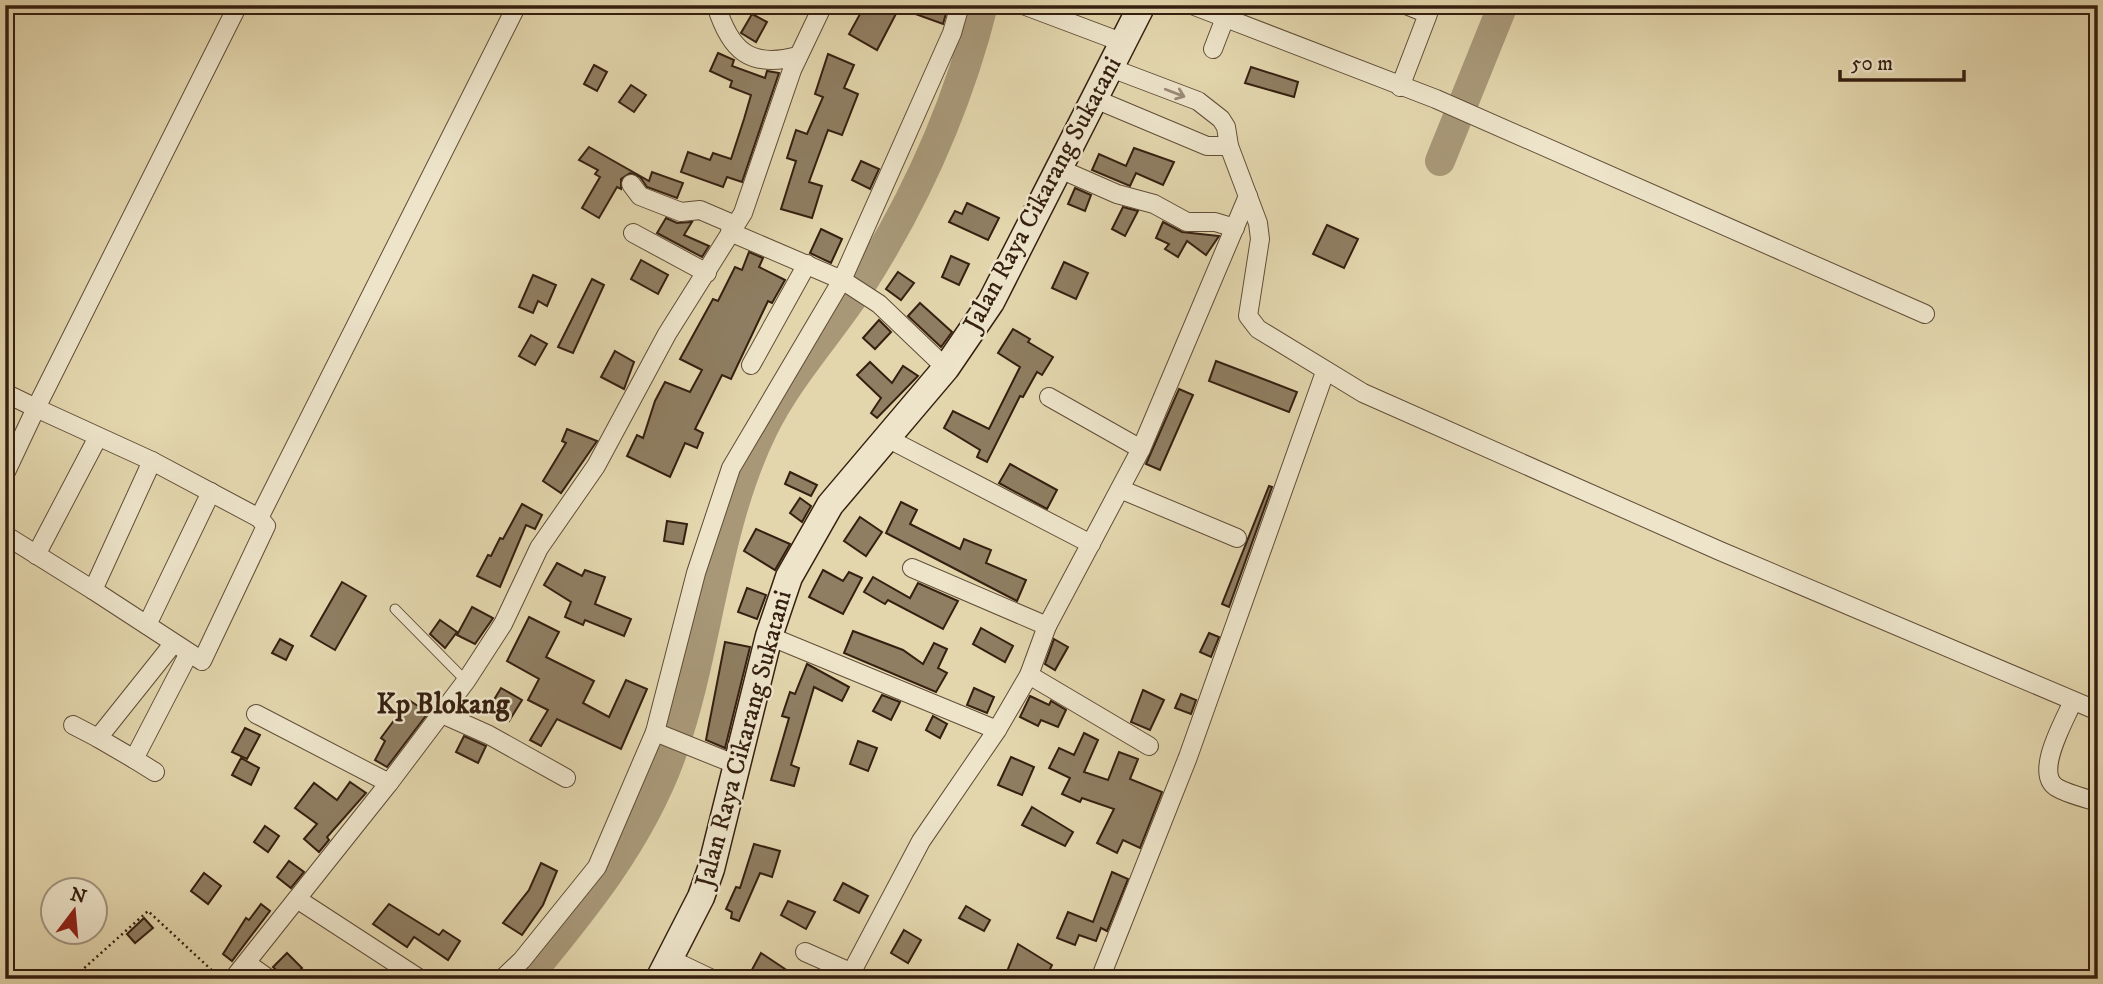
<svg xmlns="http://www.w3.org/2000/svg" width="2103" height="984" font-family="'IM FELL DW Pica',serif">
	<rect width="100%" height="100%" fill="#e3d6ad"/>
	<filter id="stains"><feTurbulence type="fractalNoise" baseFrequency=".00286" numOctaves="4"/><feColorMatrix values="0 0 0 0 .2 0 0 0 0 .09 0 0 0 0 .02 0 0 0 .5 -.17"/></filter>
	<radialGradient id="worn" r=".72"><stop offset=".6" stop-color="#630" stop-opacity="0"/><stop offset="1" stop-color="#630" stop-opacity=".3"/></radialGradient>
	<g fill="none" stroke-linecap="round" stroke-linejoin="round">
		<g stroke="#a89878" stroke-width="30">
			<polyline points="1440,161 1503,5"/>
			<path d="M526,979C583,910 640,841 671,755C709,649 713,531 763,429C789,376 829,334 861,285C916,199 958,104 983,5"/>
		</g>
	</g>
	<g fill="#8f7e62" stroke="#351f10" stroke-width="2">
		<polygon points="865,5 933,5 947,10 943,24 899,8 877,50 849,34"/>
		<polygon points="752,14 767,22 756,42 741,33"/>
		<polygon points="718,53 734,60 732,66 765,78 767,71 779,73 742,182 727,177 723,187 681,172 688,152 710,160 713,153 731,159 744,119 751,95 730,87 732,81 710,71"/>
		<polygon points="828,54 854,65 844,88 858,94 842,135 828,130 809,182 822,186 812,218 781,209 796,161 787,158 796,130 807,134 823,97 815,94"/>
		<polygon points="594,65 607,72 597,91 584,84"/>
		<polygon points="1251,67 1298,82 1294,97 1245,83"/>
		<polygon points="631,85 646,95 634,112 619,102"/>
		<polygon points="589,147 649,181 652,172 683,183 677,198 647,187 640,177 630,173 621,179 621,189 617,187 599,218 582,208 600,177 595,174 598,170 579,160"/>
		<polygon points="1134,148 1174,162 1163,185 1136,173 1130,186 1092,170 1099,154 1126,166"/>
		<polygon points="861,161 879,169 870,189 852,180"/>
		<polygon points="1075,188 1091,195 1085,211 1068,204"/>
		<polygon points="967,203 999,218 988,240 949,222 955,211 962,214"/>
		<polygon points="1123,207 1138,211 1125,236 1112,229"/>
		<polygon points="666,218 677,223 692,222 684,235 709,246 702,257 657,233"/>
		<polygon points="1163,222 1182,232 1219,236 1206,255 1187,241 1178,257 1165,249 1169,244 1156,238"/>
		<polygon points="1327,225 1358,239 1344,268 1313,254"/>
		<polygon points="821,229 842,239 831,263 810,253"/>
		<polygon points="749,252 763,258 759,267 785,280 772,303 768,301 731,379 722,375 695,429 703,433 697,448 685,443 670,477 627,456 637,435 643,438 655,401 665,382 690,392 702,370 680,359 713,299 718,301 735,267 742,270"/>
		<polygon points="951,256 969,264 959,285 942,277"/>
		<polygon points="641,260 668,275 658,294 631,279"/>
		<polygon points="1064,262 1088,273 1076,299 1052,288"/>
		<polygon points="898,272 914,283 901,300 886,289"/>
		<polygon points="533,275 556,285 547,306 538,301 533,313 519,307"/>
		<polygon points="592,279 604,285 573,353 558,347"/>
		<polygon points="920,303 952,332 941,347 908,316"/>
		<polygon points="879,320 891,332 875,349 863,338"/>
		<polygon points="1013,329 1030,339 1028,342 1053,357 1042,375 1037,372 1023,397 1020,396 987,462 977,457 980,450 944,428 953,411 989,429 1020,367 998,353"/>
		<polygon points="531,335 547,344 535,365 519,356"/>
		<polygon points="615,351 634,362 624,389 601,377"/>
		<polygon points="1216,361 1297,392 1289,412 1209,381"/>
		<polygon points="870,362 892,383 903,366 918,376 877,418 871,413 881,398 857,375"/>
		<polygon points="1179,389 1193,395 1160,470 1146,464"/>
		<polygon points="567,429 597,441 561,493 543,481 566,443 562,441"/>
		<polygon points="1010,464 1057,490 1047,509 999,483"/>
		<polygon points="790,472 817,485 811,496 785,484"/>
		<polygon points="1269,486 1272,487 1229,607 1222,604"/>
		<polygon points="800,498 811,506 802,522 790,513"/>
		<polygon points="901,502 917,510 910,524 960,549 964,539 991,550 986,563 1026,580 1017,601 886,533"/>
		<polygon points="522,504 542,515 535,529 526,525 500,587 477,576 488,555 491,556 500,538 503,539"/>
		<polygon points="860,517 882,532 866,556 844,541"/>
		<polygon points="667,521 687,524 683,544 664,541"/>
		<polygon points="756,529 790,544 775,570 744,551"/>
		<polygon points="557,563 582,576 585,570 605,577 595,604 631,619 624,636 585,620 583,625 565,617 571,602 544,585"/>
		<polygon points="823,570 843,581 849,572 862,578 843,614 809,597"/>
		<polygon points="873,577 910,598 918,583 958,601 943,629 888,600 885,604 864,592"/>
		<polygon points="342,582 366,596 335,650 311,636"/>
		<polygon points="747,588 766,595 757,619 738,612"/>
		<polygon points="472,607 493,618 475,644 457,635"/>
		<polygon points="529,617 559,632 546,657 594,681 583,703 609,717 626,680 647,689 621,749 557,719 541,746 530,740 548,710 528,700 539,679 507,661"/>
		<polygon points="440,620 457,632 445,648 430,634"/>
		<polygon points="981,628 1013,646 1005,662 973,644"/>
		<polygon points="853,631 903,650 923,664 934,643 947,649 938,668 947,673 936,692 844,653"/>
		<polygon points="1209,633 1219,637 1211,657 1200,652"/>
		<polygon points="280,639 293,646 286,660 272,653"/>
		<polygon points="1054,639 1068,647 1055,670 1045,664"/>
		<polygon points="725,642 750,647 725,748 706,740"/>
		<polygon points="807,664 849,687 842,701 814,687 791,765 799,768 794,786 771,780 789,718 782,716 790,692 795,694"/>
		<polygon points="501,688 522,700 509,721 489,708"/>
		<polygon points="974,688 994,697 987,713 967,705"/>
		<polygon points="1143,690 1164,700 1150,730 1131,722"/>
		<polygon points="1181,694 1196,700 1191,714 1175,708"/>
		<polygon points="882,695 900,702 891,720 873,711"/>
		<polygon points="1030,696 1049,705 1051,701 1066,710 1058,727 1041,720 1038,726 1020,717"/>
		<polygon points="409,700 428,713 387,767 375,760 385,741 381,738"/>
		<polygon points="933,716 947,724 940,738 926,730"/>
		<polygon points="245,728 260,735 247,759 232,752"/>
		<polygon points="1084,733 1098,740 1084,772 1108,780 1119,752 1138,759 1130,779 1162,792 1140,848 1123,840 1117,853 1097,843 1114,809 1082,798 1080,802 1062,794 1070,778 1049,768 1059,748 1074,755"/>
		<polygon points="464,736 486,746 478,763 456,752"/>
		<polygon points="858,741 877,748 868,771 850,764"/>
		<polygon points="1011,757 1034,767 1022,795 998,785"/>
		<polygon points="241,758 259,768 251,785 232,775"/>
		<polygon points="350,782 366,793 327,837 329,840 319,852 304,839 317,824 295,808 314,783 337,800"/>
		<polygon points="1032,807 1073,832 1065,846 1022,825"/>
		<polygon points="265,826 279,836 268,852 254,842"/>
		<polygon points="754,844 780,851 772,877 760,873 739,921 731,918 732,912 726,909 736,887 740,888"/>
		<polygon points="289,861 304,872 291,888 277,877"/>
		<polygon points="541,863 557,871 543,905 522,935 503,923 529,890"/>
		<polygon points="1112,872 1128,879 1107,931 1101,928 1096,941 1079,935 1075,945 1057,938 1068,912 1093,922"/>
		<polygon points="204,873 221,886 208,904 191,891"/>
		<polygon points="843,883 868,896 859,913 834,900"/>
		<polygon points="788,901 815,912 806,929 781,915"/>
		<polygon points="261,904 270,911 232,961 223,954 246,918 249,920"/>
		<polygon points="389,904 439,935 443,930 460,941 448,960 414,937 407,947 373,924"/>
		<polygon points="966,906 990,920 984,931 959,918"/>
		<polygon points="144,918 153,928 135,943 127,934"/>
		<polygon points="904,930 921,940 908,963 891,953"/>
		<polygon points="1018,944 1052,965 1045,979 1034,979 1024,973 1021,979 1017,979 1006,974"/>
		<polygon points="287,953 302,968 291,979 285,979 273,967"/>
		<polygon points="761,953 800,979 747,979"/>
	</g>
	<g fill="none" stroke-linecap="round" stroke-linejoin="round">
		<defs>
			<polyline id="lane" points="395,609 466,681"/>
			<g id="street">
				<path d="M716,5C730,50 749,69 798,56"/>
				<polyline points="1023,5 1124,43"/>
				<polyline points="1192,5 1436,99 1925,314"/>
				<polyline points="1213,49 1230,5"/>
				<polyline points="1111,68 1198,101 1221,119 1226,127 1229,146 1258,223 1260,239 1248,316 1258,329 1363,393 1720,551 2098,711"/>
				<polyline points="1400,87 1428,14 1406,5"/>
				<polyline points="1095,99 1207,146 1229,146"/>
				<polyline points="1060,169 1117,194 1154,204 1187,222 1215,222 1235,228"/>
				<polyline points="631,184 640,196 681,212 700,210 735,225"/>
				<polyline points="730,232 842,280 879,304 946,368"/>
				<polyline points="633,233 707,273"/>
				<polyline points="751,365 807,264"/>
				<polyline points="5,393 36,408 238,5"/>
				<polyline points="1049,397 1141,449"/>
				<polyline points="885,437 1091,544"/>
				<polygon points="152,461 259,518 266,526 202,661 93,590"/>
				<polyline points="5,474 36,408 152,461"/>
				<polyline points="1120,489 1237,538"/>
				<polyline points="259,518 517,5"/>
				<polyline points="5,535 93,590"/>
				<polyline points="36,555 98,437"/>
				<polyline points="912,568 1047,626"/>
				<polyline points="147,625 211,492"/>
				<polyline points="769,636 997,730"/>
				<polyline points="173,644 98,738 134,759 189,653"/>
				<polyline points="1029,675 1149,746"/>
				<path d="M2073,701C2065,720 2034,772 2056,787C2067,794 2085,798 2098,802"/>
				<polyline points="256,714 389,783"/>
				<polyline points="442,714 489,735 566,778"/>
				<polyline points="73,725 98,738"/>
				<polyline points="655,732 737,765"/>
				<polyline points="134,759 155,772"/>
				<polyline points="297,899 420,979"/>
				<polyline points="805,952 850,972"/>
				<polyline points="670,959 712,979"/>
				<polyline points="248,964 269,979"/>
				<polyline points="233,979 389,783 466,681 503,624 539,548 596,466 667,334 743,213 792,70 823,5"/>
				<polyline points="502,979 522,960 597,867 655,732 696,573 731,468 842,280 952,33 960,5"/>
				<polyline points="848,979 921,841 997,730 1029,675 1047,626 1141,449 1248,196"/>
				<polyline points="1100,979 1188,757 1325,372"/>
			</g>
			<polyline id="secondary" points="659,979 701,897 711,869 769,636 789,577 830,505 946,368 991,302 1142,5"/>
		</defs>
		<use href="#lane" stroke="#604d37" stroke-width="11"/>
		<use href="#street" stroke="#604d37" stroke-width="20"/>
		<use href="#secondary" stroke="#351f10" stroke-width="29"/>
		<polyline stroke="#351f10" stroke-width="2.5" stroke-dasharray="2 3.5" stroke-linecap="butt" points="72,979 148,911 217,975"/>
		<use href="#lane" stroke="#ede4ca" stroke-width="9"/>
		<use href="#street" stroke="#ede4ca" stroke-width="18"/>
		<use href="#secondary" stroke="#ede4ca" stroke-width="26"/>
	</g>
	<defs><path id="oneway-shaft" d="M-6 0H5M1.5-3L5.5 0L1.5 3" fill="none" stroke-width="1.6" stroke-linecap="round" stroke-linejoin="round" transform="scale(1.75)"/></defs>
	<use stroke="#9a8b76" href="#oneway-shaft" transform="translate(1175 93) rotate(21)"/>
	<g text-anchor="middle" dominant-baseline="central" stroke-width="5" stroke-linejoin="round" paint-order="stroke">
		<g font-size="26" fill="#351f10" stroke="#ede4ca">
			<text transform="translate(1043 194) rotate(-62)">Jalan Raya Cikarang Sukatani</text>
			<text transform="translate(744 739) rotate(-75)">Jalan Raya Cikarang Sukatani</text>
		</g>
		<g font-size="28" font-weight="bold" fill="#351f10" stroke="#ede4ca">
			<text x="443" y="704">Kp Blokang</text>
		</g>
	</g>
	<rect width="2103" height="984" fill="none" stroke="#e3d6ad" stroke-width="28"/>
	<rect x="7" y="7" width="2089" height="970" fill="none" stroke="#351f10" stroke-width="3.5"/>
	<rect x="14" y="14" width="2075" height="956" fill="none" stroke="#351f10" stroke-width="2"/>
	<g transform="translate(74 911) rotate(16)"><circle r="33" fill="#ede4ca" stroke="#a39580" stroke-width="2"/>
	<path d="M0-5L12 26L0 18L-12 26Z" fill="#8f2418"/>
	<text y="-10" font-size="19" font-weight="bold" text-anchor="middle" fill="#351f10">N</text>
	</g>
	<path d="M1840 70v10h124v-10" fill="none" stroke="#351f10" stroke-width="3.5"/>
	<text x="1851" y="70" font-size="21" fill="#351f10" stroke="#ede4ca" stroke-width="5" paint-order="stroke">50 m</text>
	<rect width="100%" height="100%" filter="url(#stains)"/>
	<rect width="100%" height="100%" fill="url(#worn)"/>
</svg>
